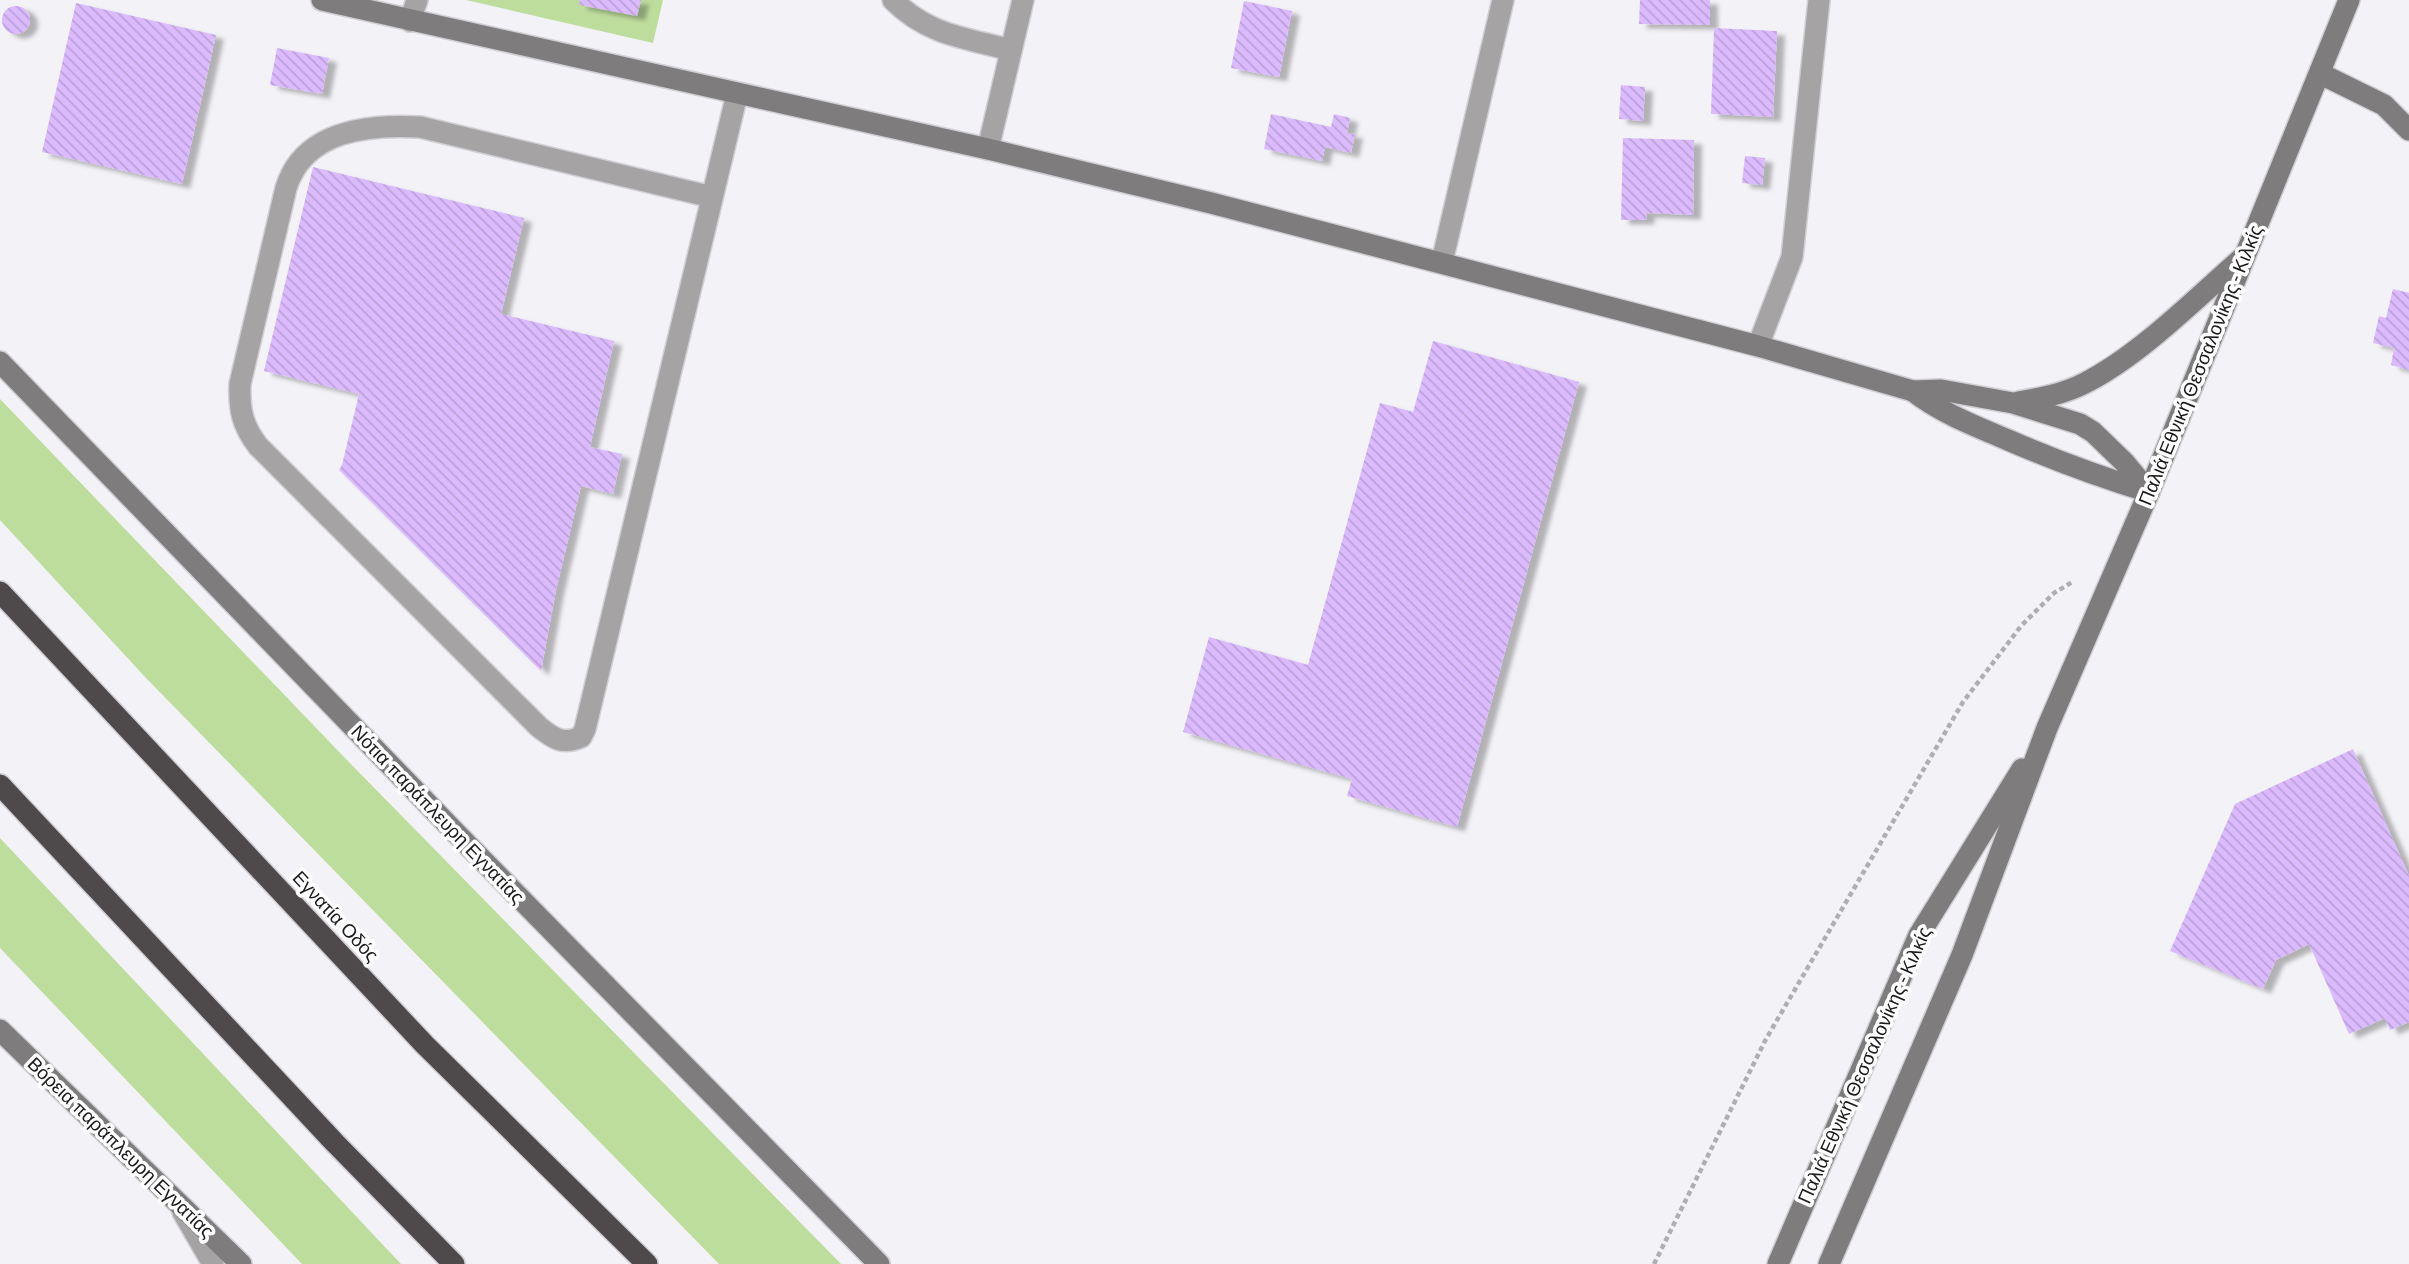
<svg xmlns="http://www.w3.org/2000/svg" width="2409" height="1264" font-family="'PT Sans',sans-serif">
	<defs>
		<pattern id="building-back-hatch" width="6" height="6" patternUnits="userSpaceOnUse" patternTransform="scale(1.75)"><rect width="6" height="6" fill="#dbbbfe"/><path d="M-1 5l2 2M0 0l6 6M5-1l2 2" fill="none" stroke="#bba0d9"/></pattern>
		<filter id="shadow"><feDropShadow dx="8" dy="4.5" stdDeviation="2" flood-color="#0004"/></filter>
	</defs>
	<rect width="100%" height="100%" fill="#f3f2f6"/>
	<g fill="#bddd9d">
		<polygon points="466,0 663,0 653,43"/>
		<polygon points="0,399 344,757 841,1264 719,1264 146,678 0,520"/>
		<polygon points="0,838 401,1264 302,1264 0,948"/>
	</g>
	<g fill="url(#building-back-hatch)" filter="url(#shadow)">
		<polygon points="580,0 641,0 637,16 579,5"/>
		<polygon points="1640,0 1710,0 1710,25 1639,24"/>
		<polygon points="1244,1 1292,11 1279,77 1231,68"/>
		<polygon points="76,3 216,35 182,184 42,152"/>
		<circle cx="16" cy="20" r="14"/>
		<polygon points="1714,28 1777,31 1773,117 1711,114"/>
		<polygon points="277,48 329,58 322,94 270,85"/>
		<polygon points="1621,85 1645,87 1643,121 1619,119"/>
		<polygon points="1271,114 1331,127 1334,114 1350,118 1347,133 1355,134 1351,153 1325,147 1322,161 1264,149"/>
		<polygon points="1623,138 1694,140 1693,215 1647,213 1646,220 1621,220"/>
		<polygon points="1745,156 1765,158 1762,185 1742,183"/>
		<polygon points="313,167 524,218 501,314 614,341 590,447 622,454 613,494 581,486 556,590 541,671 339,470 342,465 359,394 264,371"/>
		<polygon points="2393,289 2409,293 2409,370 2391,365 2394,348 2373,343 2379,316 2386,318"/>
		<polygon points="1433,341 1579,382 1457,827 1347,796 1352,779 1183,732 1209,637 1308,665 1380,403 1413,412"/>
		<polygon points="2353,749 2409,876 2409,1022 2390,1030 2385,1018 2349,1034 2309,944 2276,960 2263,989 2170,951 2235,804"/>
	</g>
	<g fill="none" stroke-linecap="round" stroke-linejoin="round">
		<defs>
			<g id="lane">
				<path d="M893,0C928,35 965,38 1011,50"/>
				<polyline points="988,149 1023,0"/>
				<path d="M712,197L420,127C368,124 304,130 286,188L240,384C239,409 242,425 258,446L539,727C554,739 563,745 581,737L585,729L737,94"/>
			</g>
			<g id="street">
				<polyline points="410,21 417,0"/>
				<polyline points="1442,262 1503,0"/>
				<polyline points="1758,346 1792,257 1819,0"/>
				<polyline points="183,1212 213,1264"/>
			</g>
			<g id="secondary">
				<polyline points="322,0 988,149 1211,203 1758,346 1913,391 1941,390 2013,403 2080,424 2093,432 2124,462 2149,492"/>
				<polyline points="2321,74 2384,105 2409,130"/>
				<polyline points="0,362 457,834 879,1264"/>
				<path d="M1913,391C1941,413 1975,426 2008,440C2054,460 2100,477 2149,492"/>
				<path d="M2018,402C2041,398 2064,394 2085,383C2140,355 2194,300 2241,259"/>
				<polyline points="0,1030 241,1264"/>
				<polyline points="1778,1264 1919,935 2022,769"/>
				<polyline points="1829,1264 1962,955 2047,728 2149,492 2349,0"/>
			</g>
			<g id="highway">
				<polyline points="0,592 425,1045 647,1264"/>
				<polyline points="0,785 335,1143 454,1264"/>
			</g>
		</defs>
		<use href="#lane" stroke="#d0cfd3" stroke-width="24"/>
		<use href="#street" stroke="#d0cfd3" stroke-width="24"/>
		<use href="#secondary" stroke="#d0cfd3" stroke-width="24"/>
		<use href="#highway" stroke="#d0cfd3" stroke-width="24"/>
		<polyline stroke="#afaeb2" stroke-width="4.5" stroke-dasharray="5 3.5" stroke-linecap="butt" points="1654,1264 1766,1039 1963,702 2021,626 2054,593 2074,581"/>
		<use href="#lane" stroke="#a5a3a4" stroke-width="21"/>
		<use href="#street" stroke="#a5a3a4" stroke-width="21"/>
		<use href="#secondary" stroke="#7f7c7e" stroke-width="21"/>
		<use href="#highway" stroke="#4e4a4c" stroke-width="21"/>
	</g>
	<g text-anchor="middle" dominant-baseline="central" stroke-width="7" stroke-linejoin="round" paint-order="stroke">
		<g font-size="19" fill="#1b1a1c" stroke="#fff">
			<text transform="translate(2200 365) rotate(-68)">Παλιά Εθνική Θεσσαλονίκης - Κιλκίς</text>
			<text transform="translate(438 814) rotate(46)">Νότια παράπλευρη Εγνατίας</text>
			<text transform="translate(336 916) rotate(47)">Εγνατία Οδός</text>
			<text transform="translate(1864 1065) rotate(-66)">Παλιά Εθνική Θεσσαλονίκης - Κιλκίς</text>
			<text transform="translate(121 1147) rotate(44)">Βόρεια παράπλευρη Εγνατίας</text>
		</g>
	</g>
</svg>
